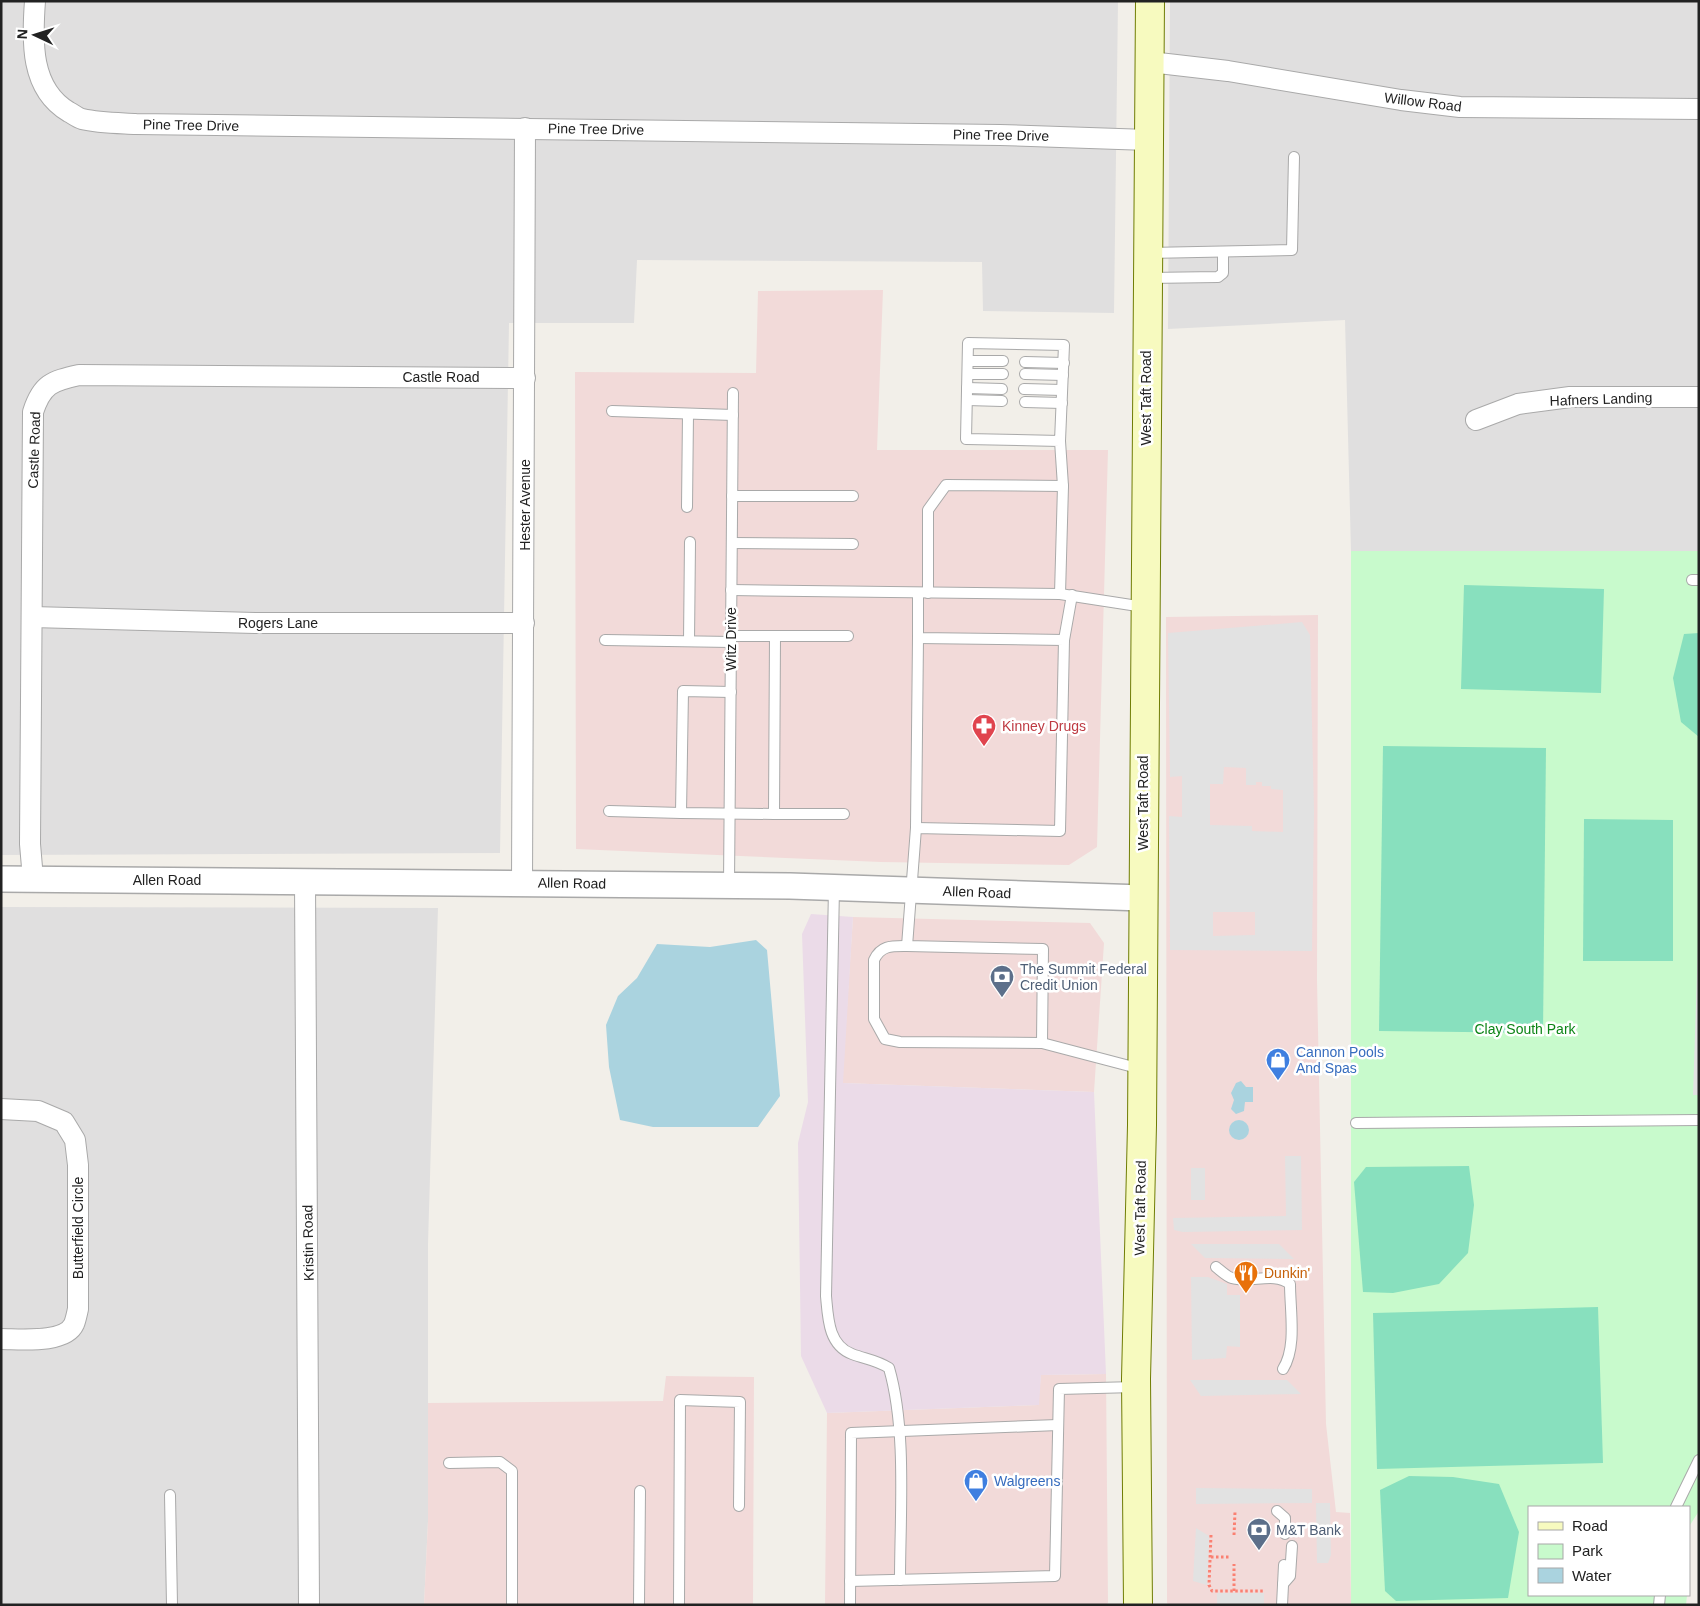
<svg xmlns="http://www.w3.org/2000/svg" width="1700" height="1606" font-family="Helvetica,sans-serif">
	<rect width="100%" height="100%" fill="#f2efe9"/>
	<g fill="#e0dfdf">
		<polygon points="1,1 1118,1 1114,313 983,311 982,262 637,260 634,323 509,323 500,853 1,855"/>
		<polygon points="1170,1 1699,1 1699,551 1351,551 1345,320 1168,329"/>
		<polygon points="1,907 438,908 428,1244 428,1521 424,1605 1,1605"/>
	</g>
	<g fill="#f2dad9">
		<polygon points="883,290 877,450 1108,450 1097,847 1069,865 881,862 576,849 575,372 756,373 758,291"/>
		<polygon points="1318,615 1317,980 1326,1424 1336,1512 1350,1513 1351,1605 1170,1605 1167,1603 1166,617"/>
		<polygon points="853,917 1090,923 1104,943 1094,1092 842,1083"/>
		<polygon points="1106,1374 1108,1603 1105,1605 825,1605 827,1413 1038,1405 1041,1375"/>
		<polygon points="666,1376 754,1377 753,1605 424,1605 428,1521 428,1403 663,1401"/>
	</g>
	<polygon fill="#ebdbe8" points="811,914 853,917 843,1083 1094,1092 1106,1374 1041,1375 1039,1405 827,1413 801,1356 798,1143 808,1102 802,934"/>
	<polygon fill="#c8facc" points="1351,551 1699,551 1699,1511 1690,1525 1689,1547 1689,1507 1529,1507 1529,1595 1687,1595 1686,1605 1351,1605"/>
	<g fill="#88e0be">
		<polygon points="1464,585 1604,589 1601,693 1461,689"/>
		<polygon points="1699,633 1699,737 1681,722 1673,678 1684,634"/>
		<polygon points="1383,746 1546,748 1543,1033 1379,1031"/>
		<polygon points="1584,819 1673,820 1673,961 1583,961"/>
		<polygon points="1469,1166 1474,1205 1468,1253 1439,1284 1393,1293 1363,1292 1354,1182 1366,1167"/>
		<polygon points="1598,1307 1603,1463 1377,1469 1373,1313"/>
		<polygon points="1409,1476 1453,1477 1499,1484 1519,1532 1508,1598 1396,1601 1385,1591 1380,1490"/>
	</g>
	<g fill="#e2e2e2" fill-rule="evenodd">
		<path d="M1302,622L1310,635L1314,811L1312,951L1170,950L1169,816L1182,817V776L1170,777L1168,633ZM1224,767L1246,768V785H1256V782H1262V786H1271V789L1283,790V832L1252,831V826L1210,825V784H1223ZM1213,912H1255V935L1213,936Z"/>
		<polygon points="1698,942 1699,942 1699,1095 1693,1095"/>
		<polygon points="1285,1156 1301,1156 1302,1230 1183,1232 1174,1230 1173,1218 1286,1216"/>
		<rect x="1191" y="1168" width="14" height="32"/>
		<polygon points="1191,1244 1279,1244 1294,1259 1205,1258"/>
		<polygon points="1191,1277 1208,1277 1227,1284 1227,1295 1240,1295 1240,1347 1227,1346 1226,1358 1192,1360"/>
		<polygon points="1190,1380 1287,1380 1301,1394 1201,1396"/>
		<polygon points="1196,1488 1312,1489 1312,1503 1196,1504"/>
		<polygon points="1316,1503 1330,1503 1331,1555 1328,1563 1317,1563"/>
		<polygon points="1196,1528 1209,1536 1207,1585 1193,1581"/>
		<rect x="1217" y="1593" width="47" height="12"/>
	</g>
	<g fill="#aad3df">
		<polygon points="756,940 767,950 780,1096 758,1127 653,1127 620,1120 609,1067 606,1025 618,996 637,978 657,944 710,947"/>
		<polygon points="1241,1081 1246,1087 1253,1087 1253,1102 1245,1102 1244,1111 1236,1114 1231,1109 1234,1100 1231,1093 1236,1083"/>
		<circle cx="1239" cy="1130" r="10"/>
	</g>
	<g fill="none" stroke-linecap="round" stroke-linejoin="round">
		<defs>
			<g id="service">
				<polyline points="1148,253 1292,250 1294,157"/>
				<polyline points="1148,278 1218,277 1223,273 1223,252"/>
				<polyline points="968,361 1003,361"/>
				<polyline points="1025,362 1064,363"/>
				<polyline points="968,374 1003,374"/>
				<polyline points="1025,374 1063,375"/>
				<polyline points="967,388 1002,389"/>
				<polyline points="1024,389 1062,390"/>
				<polyline points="967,400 1002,401"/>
				<polyline points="1025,402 1062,403"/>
				<polyline points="612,411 733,415"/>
				<polyline points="1060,441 966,439 968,343 1064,345 1060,441 1063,486"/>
				<polyline points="732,496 853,496"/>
				<polyline points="687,507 688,414"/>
				<polyline points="732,543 853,544"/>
				<polyline points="1692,580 1699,580"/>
				<polyline points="731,590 1060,594 1144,607"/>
				<polyline points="918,593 918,638 1064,640 1060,831 916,828 907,946 1043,949 1042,1043"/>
				<polyline points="928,593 928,510 946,485 1063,486 1060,594"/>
				<polyline points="775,636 848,636"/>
				<polyline points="605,640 731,642"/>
				<polyline points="1064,640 1072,595"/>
				<polyline points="689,641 690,542"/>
				<polyline points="731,692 683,691 681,813 774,814 775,636 731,636"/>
				<polyline points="609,811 681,813"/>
				<polyline points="774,814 844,814"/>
				<polyline points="916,828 918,638"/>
				<polyline points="729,885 733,393"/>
				<path d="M834,888L826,1296C828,1317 828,1345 852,1354C865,1359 877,1360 889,1368C907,1430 900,1514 900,1580"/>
				<path d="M907,946C892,946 881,945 874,960V1019L885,1039L900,1042L1042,1043L1141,1069"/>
				<polyline points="1356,1123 1699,1120"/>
				<path d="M1216,1267C1220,1270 1227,1277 1232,1278C1251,1284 1273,1271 1290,1284C1290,1311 1297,1347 1283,1369"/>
				<polyline points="449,1463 500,1462 512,1471 512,1605"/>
				<polyline points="170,1495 172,1605"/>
				<polyline points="1676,1507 1699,1460"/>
				<polyline points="1277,1511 1285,1518 1285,1534"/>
				<polyline points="850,1581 1055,1576 1059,1389 1135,1387"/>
				<polyline points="1283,1584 1290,1576 1292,1546"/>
				<polyline points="639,1605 640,1491"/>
				<polyline points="679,1605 680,1400 740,1402 739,1506"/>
				<polyline points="850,1605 851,1433 1058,1425"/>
				<polyline points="1282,1605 1284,1565"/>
				<polyline points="1659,1605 1660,1595"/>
			</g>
			<g id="minor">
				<path d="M35,1C32,41 30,89 69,112C73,114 78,118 82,119C99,123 119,123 136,124L1000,135L1148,140"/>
				<polyline points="1150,62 1228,71 1401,100 1460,107 1699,109"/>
				<polyline points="1476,420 1518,404 1570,397 1699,397"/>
				<polyline points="32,617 255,623 524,623"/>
				<path d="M33,879L30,844L33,412C42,384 52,381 79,375L525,378"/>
				<polyline points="305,880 309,1605"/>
				<polyline points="522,883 525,128"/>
				<path d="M1,1109L38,1111L64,1122L75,1140L78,1165V1309C77,1313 76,1319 74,1324C65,1344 20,1339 1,1339"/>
			</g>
			<polyline id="tertiary" points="1,879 790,886 1143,898"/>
			<polyline id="secondary" points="1138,1605 1136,1379 1142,1125 1150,1"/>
		</defs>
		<use href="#service" stroke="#a9a9a9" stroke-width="12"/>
		<use href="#minor" stroke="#a9a9a9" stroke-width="22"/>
		<use href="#tertiary" stroke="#a9a9a9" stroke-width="28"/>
		<use href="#secondary" stroke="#707d05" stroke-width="30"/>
		<g stroke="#fa8072" stroke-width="3" stroke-dasharray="2.5 2.5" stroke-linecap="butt">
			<polyline points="1211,1535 1209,1585 1212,1591 1264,1591"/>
			<polyline points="1234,1535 1235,1512"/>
			<polyline points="1211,1557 1229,1557"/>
			<polyline points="1234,1591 1234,1564"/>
		</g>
		<use href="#service" stroke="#fff" stroke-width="10"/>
		<use href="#minor" stroke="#fff" stroke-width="20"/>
		<use href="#tertiary" stroke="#fff" stroke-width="25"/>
		<use href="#secondary" stroke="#f7fabf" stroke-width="28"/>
	</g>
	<defs>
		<symbol id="pharmacy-pin" viewBox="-11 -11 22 30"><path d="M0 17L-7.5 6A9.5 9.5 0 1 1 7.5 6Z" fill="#e0444e" stroke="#fff"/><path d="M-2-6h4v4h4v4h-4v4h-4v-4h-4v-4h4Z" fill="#fff"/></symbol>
		<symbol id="bank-pin" viewBox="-11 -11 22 30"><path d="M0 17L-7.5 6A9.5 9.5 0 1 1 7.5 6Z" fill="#5c6f8a" stroke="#fff"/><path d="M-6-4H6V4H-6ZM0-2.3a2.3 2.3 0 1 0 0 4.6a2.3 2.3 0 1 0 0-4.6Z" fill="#fff"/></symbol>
		<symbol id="shop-pin" viewBox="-11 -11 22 30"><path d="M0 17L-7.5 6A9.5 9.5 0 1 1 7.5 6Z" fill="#3f7fe0" stroke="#fff"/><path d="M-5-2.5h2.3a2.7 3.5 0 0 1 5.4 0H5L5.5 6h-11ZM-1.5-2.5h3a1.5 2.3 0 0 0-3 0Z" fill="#fff"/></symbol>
		<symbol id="restaurant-pin" viewBox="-11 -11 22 30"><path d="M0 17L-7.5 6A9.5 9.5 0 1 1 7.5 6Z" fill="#e8710a" stroke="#fff"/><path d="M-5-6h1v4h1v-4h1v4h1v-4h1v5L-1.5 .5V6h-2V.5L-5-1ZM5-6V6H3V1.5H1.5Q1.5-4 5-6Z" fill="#fff"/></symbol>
	</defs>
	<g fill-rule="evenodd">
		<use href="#pharmacy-pin" x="970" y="712" width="28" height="38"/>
		<use href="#bank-pin" x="988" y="963" width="28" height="38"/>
		<use href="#shop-pin" x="1264" y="1046" width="28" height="38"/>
		<use href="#restaurant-pin" x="1232" y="1259" width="28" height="38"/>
		<use href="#shop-pin" x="962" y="1467" width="28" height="38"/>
		<use href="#bank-pin" x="1245" y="1516" width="28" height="38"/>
	</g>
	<g text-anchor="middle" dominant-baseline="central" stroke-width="5" stroke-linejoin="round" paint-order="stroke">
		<g font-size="14" fill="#222" stroke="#fff">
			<text transform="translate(1423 102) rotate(7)">Willow Road</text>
			<text transform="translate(191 125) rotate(1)">Pine Tree Drive</text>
			<text transform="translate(596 129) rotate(1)">Pine Tree Drive</text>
			<text transform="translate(1001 135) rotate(1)">Pine Tree Drive</text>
			<text x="441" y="377">Castle Road</text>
			<text transform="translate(1146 398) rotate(-90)">West Taft Road</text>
			<text transform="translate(1601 399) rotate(-2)">Hafners Landing</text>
			<text transform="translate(34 450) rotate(-88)">Castle Road</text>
			<text transform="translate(525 505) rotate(-90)">Hester Avenue</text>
			<text x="278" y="623">Rogers Lane</text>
			<text transform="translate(731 639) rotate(-90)">Witz Drive</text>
			<text transform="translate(1143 803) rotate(-90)">West Taft Road</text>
			<text x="167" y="880">Allen Road</text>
			<text transform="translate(572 883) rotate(1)">Allen Road</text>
			<text transform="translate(977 892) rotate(2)">Allen Road</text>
			<text transform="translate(1140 1208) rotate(-89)">West Taft Road</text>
			<text transform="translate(78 1228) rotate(-90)">Butterfield Circle</text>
			<text transform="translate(308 1243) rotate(-91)">Kristin Road</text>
		</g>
		<g font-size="14" fill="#be3a42" stroke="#fff" text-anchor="start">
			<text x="1002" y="726">Kinney Drugs</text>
		</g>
		<g font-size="14" fill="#4e5e75" stroke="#fff" text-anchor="start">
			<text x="1020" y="969">The Summit Federal<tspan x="1020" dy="16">Credit Union</tspan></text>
			<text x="1276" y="1530">M&amp;T Bank</text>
		</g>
		<g font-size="14" fill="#0c8416" stroke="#fff">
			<text x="1525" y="1029">Clay South Park</text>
		</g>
		<g font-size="14" fill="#366cbe" stroke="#fff" text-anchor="start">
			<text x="1296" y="1052">Cannon Pools<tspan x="1296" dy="16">And Spas</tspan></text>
			<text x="994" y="1481">Walgreens</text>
		</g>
		<g font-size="14" fill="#c56008" stroke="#fff" text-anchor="start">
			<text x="1264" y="1273">Dunkin'</text>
		</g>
	</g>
	<rect width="1700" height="1606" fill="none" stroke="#222222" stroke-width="5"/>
	<rect x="1528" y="1506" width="162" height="90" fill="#ffffff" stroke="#a7a7a7"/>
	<rect x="1538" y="1522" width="25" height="8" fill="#f7fabf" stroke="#a7a7a7"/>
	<text x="1572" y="1531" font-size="15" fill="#222222">Road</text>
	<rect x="1538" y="1544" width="25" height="15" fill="#c8facc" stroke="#a7a7a7"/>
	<text x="1572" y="1556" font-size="15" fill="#222222">Park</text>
	<rect x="1538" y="1568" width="25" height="15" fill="#aad3df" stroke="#a7a7a7"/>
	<text x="1572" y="1581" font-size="15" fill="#222222">Water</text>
	<g transform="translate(35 35) rotate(274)" stroke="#ffffff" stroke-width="4" paint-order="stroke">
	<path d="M0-4L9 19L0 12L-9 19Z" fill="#222222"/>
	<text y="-8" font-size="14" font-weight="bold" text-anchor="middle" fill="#222222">N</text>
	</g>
</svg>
